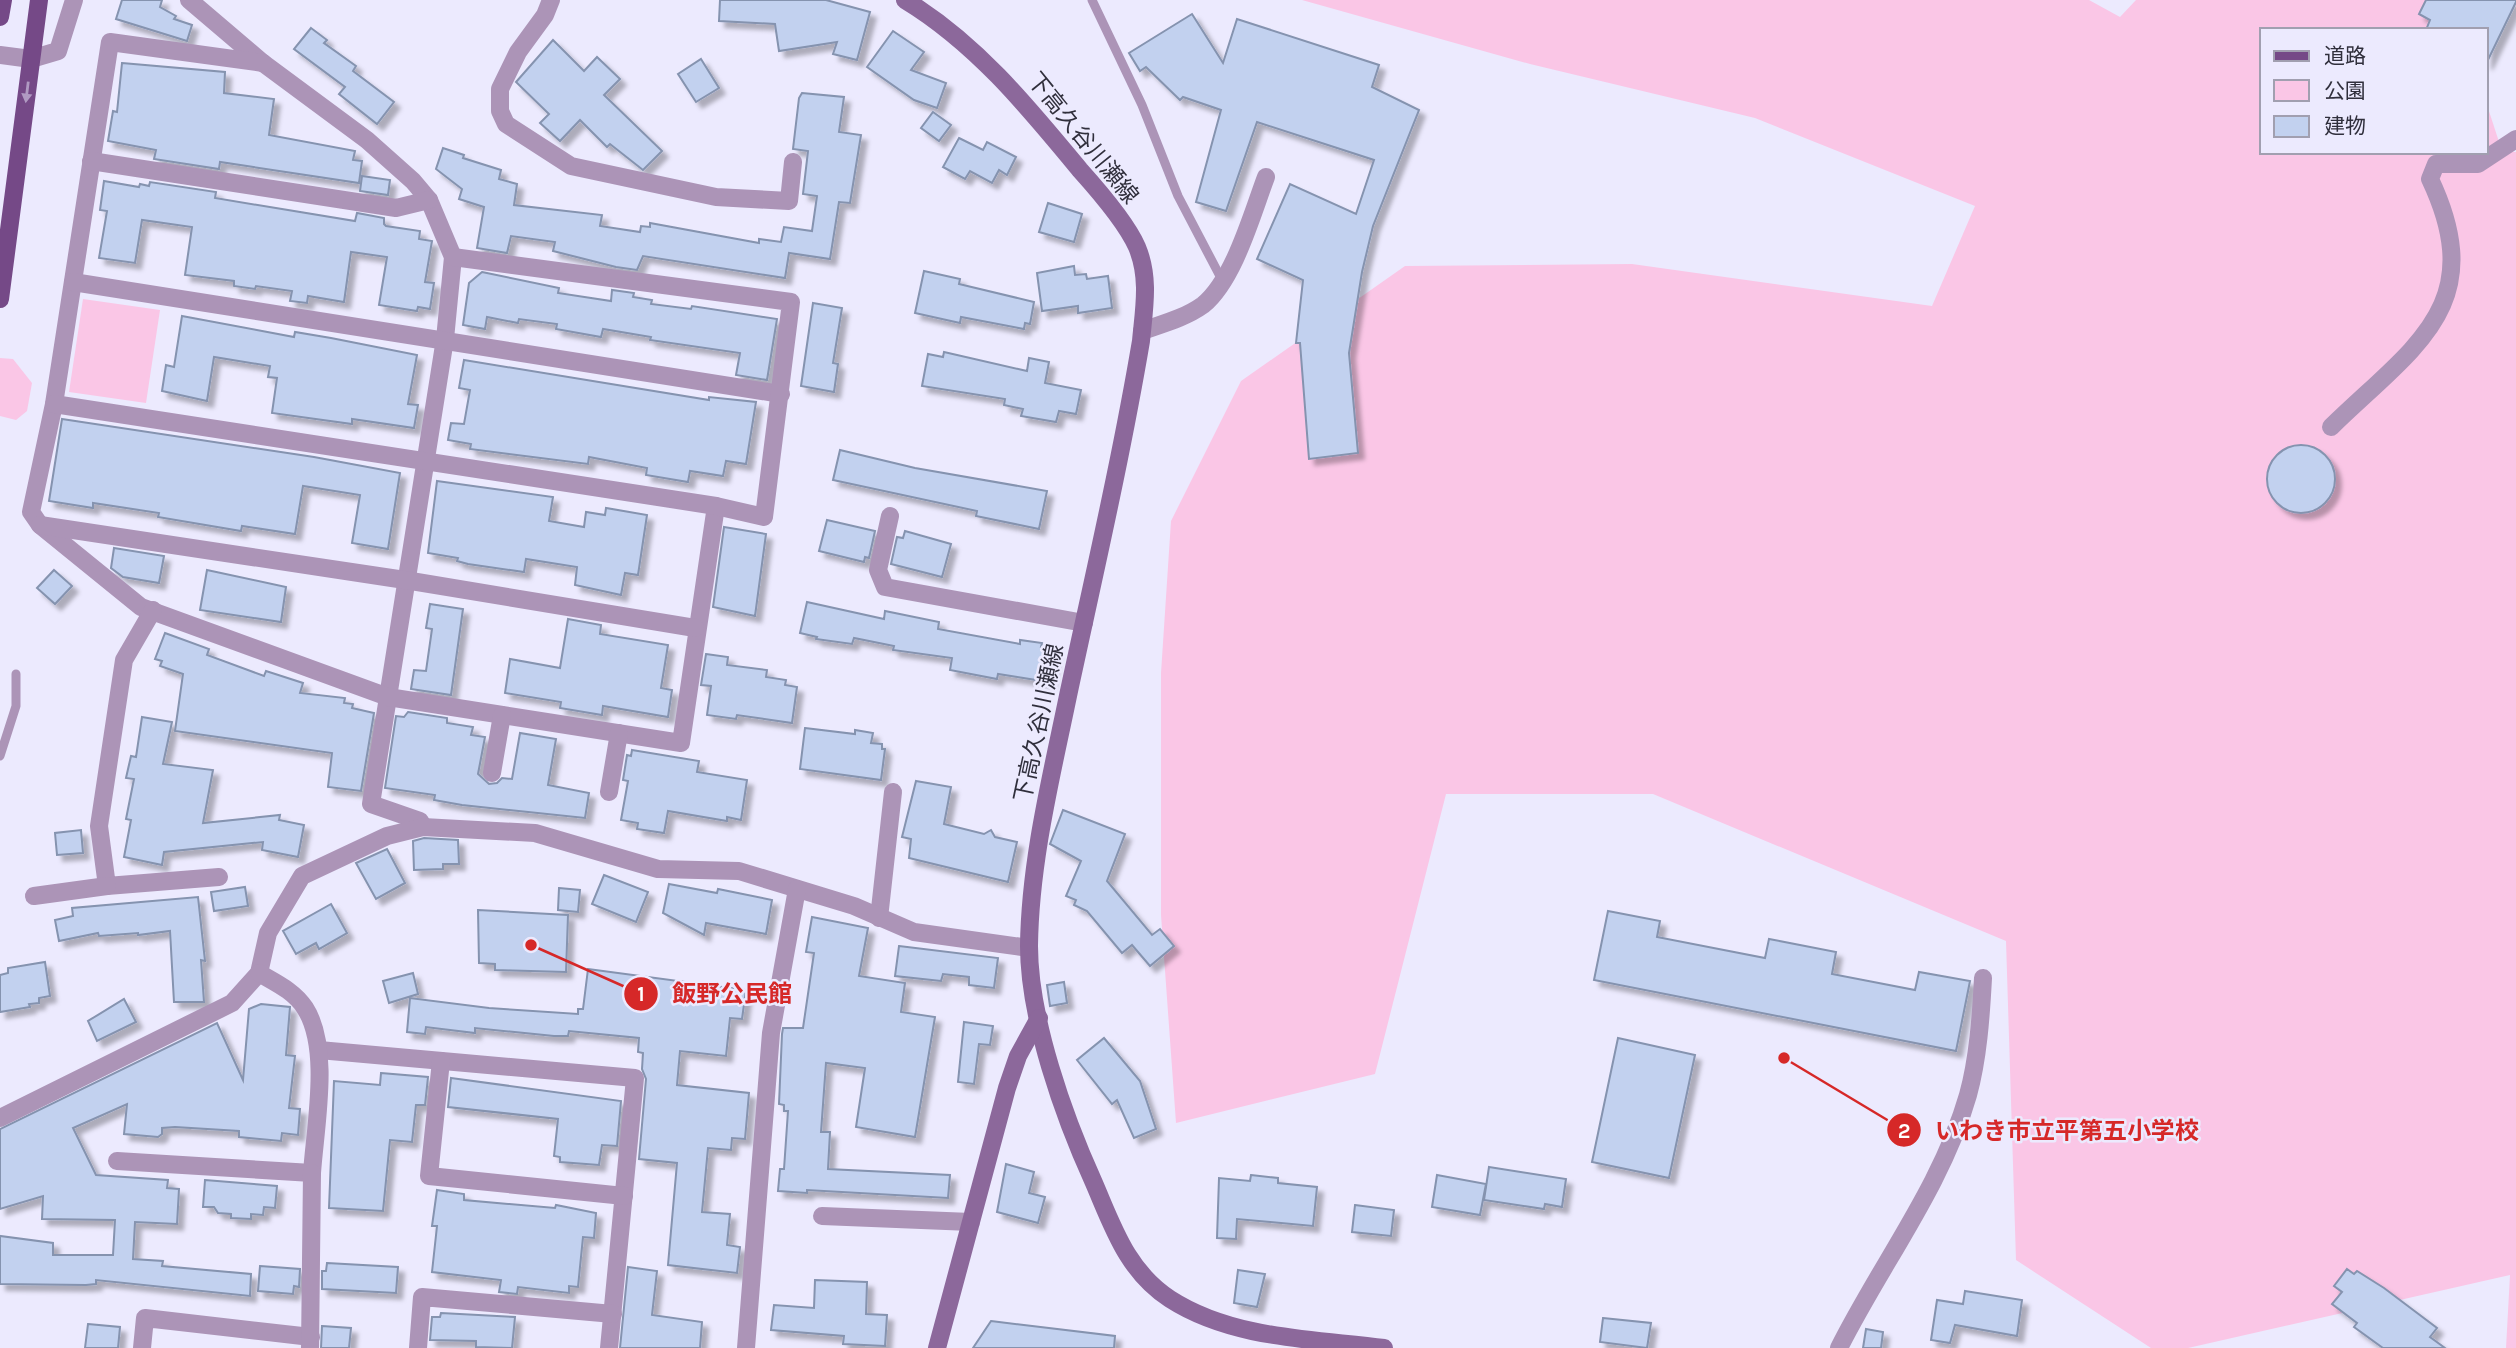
<svg xmlns="http://www.w3.org/2000/svg" width="2516" height="1348" font-family="Karla,'Noto Sans JP',sans-serif">
	<defs>
		<filter id="shadow"><feDropShadow dx="6" dy="6" stdDeviation="2" flood-color="#0004"/></filter>
	</defs>
	<rect width="100%" height="100%" fill="#eceafe"/>
	<g fill="#fac6e6">
		<polygon points="1302,0 2089,0 2120,17 2136,0 2453,0 2463,30 2262,30 2262,152 2486,152 2486,102 2502,151 2516,152 2516,1348 2506,1348 2510,1275 2188,1348 2151,1348 2016,1260 2006,941 1653,794 1446,794 1375,1074 1176,1123 1161,915 1161,673 1171,521 1241,381 1405,266 1632,264 1932,306 1975,206 1755,118 1530,64"/>
		<polygon points="83,299 160,310 146,403 69,392"/>
		<polygon points="0,358 13,359 32,383 27,411 16,420 0,416"/>
	</g>
	<g fill="#c2d1ef" stroke="#8593af" stroke-width="2" filter="url(#shadow)">
		<polygon points="122,0 162,0 160,7 176,16 174,19 192,25 187,41 116,19"/>
		<polygon points="720,0 826,0 870,12 857,60 833,54 837,42 779,51 775,24 719,21"/>
		<polygon points="2426,0 2516,0 2516,2 2486,64 2486,30 2426,30 2430,20 2419,14"/>
		<polygon points="1192,14 1223,63 1237,19 1379,65 1372,87 1419,110 1373,226 1362,272 1349,353 1358,453 1309,459 1300,343 1296,343 1303,280 1257,259 1290,184 1356,214 1374,160 1257,122 1226,211 1196,202 1221,110 1183,97 1180,100 1146,67 1140,71 1129,53"/>
		<polygon points="311,28 327,40 324,43 356,66 353,71 394,102 377,124 339,94 345,87 294,49"/>
		<polygon points="893,31 924,52 911,70 946,83 937,108 914,100 867,67"/>
		<polygon points="553,40 584,71 597,57 620,79 604,95 662,151 643,170 610,144 607,147 580,120 560,141 540,123 549,114 516,82"/>
		<polygon points="701,59 719,88 696,102 678,74"/>
		<polygon points="122,63 225,72 224,93 274,99 269,135 355,151 353,160 362,161 359,183 220,162 219,169 154,159 156,150 108,141 113,111 117,112"/>
		<polygon points="802,93 844,97 839,132 861,135 850,203 839,202 830,259 789,253 785,278 643,256 637,270 616,267 553,251 555,242 511,236 507,253 477,248 484,207 459,199 462,189 436,169 443,148 464,155 463,158 501,170 499,179 517,184 514,205 602,215 600,226 640,232 641,226 650,227 650,223 759,243 759,239 781,242 784,227 812,231 817,196 803,194 808,151 793,149 799,98"/>
		<polygon points="933,112 951,125 939,141 921,128"/>
		<polygon points="959,138 983,150 987,142 1016,157 1007,175 999,170 992,183 970,171 965,179 943,167"/>
		<polygon points="362,176 390,180 388,195 360,191"/>
		<polygon points="104,181 139,187 140,184 149,186 150,182 216,192 215,198 355,221 357,213 384,218 384,224 386,226 420,231 419,239 432,241 425,282 434,283 430,309 418,307 417,311 379,305 387,257 351,252 344,302 308,296 307,303 290,301 292,291 256,286 255,289 234,286 234,281 185,275 192,227 142,220 135,263 99,258 107,211 100,210"/>
		<polygon points="1048,203 1082,214 1074,242 1039,232"/>
		<polygon points="1074,266 1075,275 1086,274 1087,279 1108,276 1112,308 1078,313 1078,306 1042,311 1037,273"/>
		<polygon points="924,271 960,279 959,284 1034,302 1030,324 1025,323 1024,329 961,317 960,323 915,313"/>
		<polygon points="482,272 559,288 558,293 611,301 612,290 634,293 633,297 652,300 651,304 691,309 692,306 777,319 767,380 736,375 740,353 650,340 651,337 603,329 601,337 556,329 557,324 519,319 518,323 487,317 485,329 463,325 469,283"/>
		<polygon points="813,303 842,308 833,363 838,364 834,392 801,386"/>
		<polygon points="182,316 294,337 295,332 331,338 417,355 408,404 418,405 414,428 352,419 352,424 272,413 277,378 268,377 270,366 214,357 207,401 162,391 166,365 174,367"/>
		<polygon points="944,352 1027,371 1029,358 1049,362 1045,383 1081,390 1076,414 1059,411 1056,422 1021,416 1023,409 1004,405 1005,399 922,386 928,354 943,357"/>
		<polygon points="464,360 709,400 709,397 756,402 746,464 726,461 723,476 690,471 688,482 646,475 647,468 589,457 588,464 470,449 471,444 448,440 451,423 464,424 470,390 459,388"/>
		<polygon points="62,419 314,457 400,473 388,549 352,543 360,495 303,486 295,534 242,526 241,531 158,517 159,513 93,503 93,508 49,501"/>
		<circle cx="2301" cy="479" r="34"/>
		<polygon points="840,450 915,468 1047,491 1039,529 976,516 977,511 833,480"/>
		<polygon points="437,481 553,497 549,521 584,527 586,512 605,515 606,508 647,515 638,575 625,573 621,595 575,585 577,567 526,559 524,572 468,564 457,561 458,558 428,553"/>
		<polygon points="827,520 875,531 869,558 865,557 864,562 819,551"/>
		<polygon points="724,527 766,534 755,616 713,607"/>
		<polygon points="905,531 951,544 942,577 891,564 897,537 903,538"/>
		<polygon points="114,548 164,556 159,583 123,577 111,568"/>
		<polygon points="54,570 72,586 55,604 37,588"/>
		<polygon points="207,570 286,587 281,622 200,610"/>
		<polygon points="807,602 884,619 885,611 939,622 938,629 1020,644 1020,640 1042,643 1041,647 1055,649 1049,682 998,674 997,679 950,670 952,658 893,650 894,646 854,638 852,644 816,639 817,637 800,633"/>
		<polygon points="430,604 463,609 451,695 411,689 414,670 426,671 432,629 426,628"/>
		<polygon points="568,619 601,625 600,634 668,645 661,688 672,690 668,717 603,706 602,715 560,708 561,702 505,693 510,659 560,668"/>
		<polygon points="165,633 209,649 207,655 264,676 266,671 303,683 300,693 345,698 344,703 353,704 352,708 374,713 361,791 328,787 332,753 175,731 183,674 160,666 162,661 155,659"/>
		<polygon points="706,654 728,657 727,665 767,670 766,677 786,680 785,685 797,687 792,723 737,715 736,719 707,715 711,686 701,685"/>
		<polygon points="408,712 447,718 447,723 473,727 471,735 485,737 478,774 489,784 497,783 502,778 512,779 520,733 556,739 548,785 589,793 585,818 462,805 434,800 435,795 385,788 396,716 404,717"/>
		<polygon points="142,717 172,722 163,764 213,770 203,823 280,815 279,820 304,825 298,857 262,850 263,842 164,852 162,865 124,857 131,820 126,819 134,779 126,778 131,756 136,757"/>
		<polygon points="805,728 855,734 855,730 873,733 871,743 882,744 882,749 885,749 881,780 800,769"/>
		<polygon points="632,750 699,761 697,772 747,780 741,820 727,817 727,821 668,811 664,833 637,829 638,823 621,820 628,781 623,780 627,755 631,756"/>
		<polygon points="916,781 951,787 944,824 984,834 991,830 995,837 1017,842 1008,882 909,858 911,839 902,837"/>
		<polygon points="1063,810 1125,834 1107,881 1152,935 1160,929 1174,946 1150,966 1132,945 1122,953 1087,911 1074,905 1076,900 1066,896 1081,861 1050,844"/>
		<polygon points="81,830 83,853 57,855 55,833"/>
		<polygon points="424,838 458,840 459,864 443,864 443,869 414,870 413,841"/>
		<polygon points="387,849 405,883 376,899 356,863"/>
		<polygon points="604,875 648,892 636,922 592,904"/>
		<polygon points="669,884 717,893 718,889 772,900 766,934 706,923 704,935 663,913"/>
		<polygon points="245,887 248,906 214,911 211,892"/>
		<polygon points="559,888 580,890 578,912 558,910"/>
		<polygon points="198,897 205,961 201,960 204,1002 174,1002 170,931 138,935 138,933 99,936 98,933 59,941 55,920 73,916 72,908"/>
		<polygon points="331,904 347,933 319,949 316,943 296,954 283,931"/>
		<polygon points="478,910 568,915 566,972 495,970 495,964 479,963"/>
		<polygon points="1608,911 1660,921 1657,937 1765,958 1769,939 1836,952 1832,974 1915,990 1919,972 1970,981 1956,1051 1594,980"/>
		<polygon points="812,917 868,928 859,976 905,983 901,1012 935,1017 915,1137 856,1127 865,1068 826,1063 821,1132 830,1132 828,1169 950,1175 948,1198 807,1190 807,1193 778,1191 780,1169 784,1169 788,1111 784,1111 784,1105 779,1104 782,1034 783,1028 803,1028 814,953 806,952"/>
		<polygon points="899,946 998,958 994,988 969,985 969,977 943,974 941,981 895,976"/>
		<polygon points="45,962 50,996 39,998 39,1003 29,1004 30,1007 0,1012 0,975 8,973 8,968"/>
		<polygon points="588,969 746,990 742,1019 730,1018 726,1056 680,1051 677,1085 749,1093 745,1139 732,1138 731,1150 708,1148 702,1212 730,1214 727,1245 740,1247 737,1273 668,1265 677,1163 639,1159 646,1079 642,1069 643,1053 638,1052 639,1038 569,1031 568,1036 554,1036 475,1028 475,1033 426,1027 425,1034 407,1032 410,998 489,1008 578,1014 578,1009 583,1009"/>
		<polygon points="413,973 418,994 389,1003 383,981"/>
		<polygon points="1064,982 1067,1003 1050,1006 1047,985"/>
		<polygon points="124,999 136,1022 97,1041 88,1021"/>
		<polygon points="261,1004 290,1007 286,1055 295,1056 289,1108 300,1109 298,1135 282,1133 281,1141 239,1137 239,1131 175,1127 162,1128 162,1134 158,1137 124,1134 127,1104 73,1128 96,1175 168,1180 167,1188 179,1189 177,1224 135,1222 133,1259 163,1261 162,1266 251,1274 250,1296 96,1280 96,1284 86,1285 0,1284 0,1236 53,1243 53,1255 113,1255 115,1220 42,1219 43,1196 0,1209 0,1129 217,1023 243,1080 249,1009"/>
		<polygon points="964,1022 993,1026 990,1045 979,1044 974,1084 958,1082"/>
		<polygon points="1104,1038 1140,1081 1156,1129 1134,1138 1117,1100 1112,1104 1077,1060"/>
		<polygon points="1618,1038 1695,1055 1669,1178 1592,1162"/>
		<polygon points="381,1073 428,1077 425,1105 416,1105 412,1142 390,1140 383,1211 329,1208 334,1081 380,1085"/>
		<polygon points="451,1078 621,1101 617,1146 602,1145 599,1165 560,1162 560,1157 554,1156 558,1119 448,1107"/>
		<polygon points="1006,1164 1034,1172 1029,1193 1045,1197 1038,1223 997,1212"/>
		<polygon points="1489,1167 1566,1179 1562,1207 1545,1204 1544,1209 1484,1200"/>
		<polygon points="1251,1175 1278,1178 1278,1183 1317,1187 1313,1226 1237,1219 1236,1239 1217,1238 1219,1178 1250,1181"/>
		<polygon points="1437,1175 1486,1184 1480,1215 1432,1207"/>
		<polygon points="205,1180 277,1186 275,1208 264,1207 263,1215 251,1214 251,1219 231,1218 231,1214 218,1213 214,1207 203,1207"/>
		<polygon points="437,1190 464,1194 464,1200 555,1208 556,1205 596,1213 594,1238 583,1237 578,1287 569,1286 569,1293 518,1287 517,1294 499,1292 501,1280 432,1272 437,1226 432,1226"/>
		<polygon points="1355,1205 1394,1210 1391,1236 1352,1232"/>
		<polygon points="327,1263 398,1267 396,1293 322,1289 322,1271 326,1271"/>
		<polygon points="260,1266 300,1269 299,1287 294,1286 293,1294 258,1291"/>
		<polygon points="628,1267 657,1271 652,1315 702,1322 700,1348 620,1348"/>
		<polygon points="2347,1269 2354,1274 2357,1271 2384,1288 2437,1328 2430,1337 2445,1348 2383,1348 2354,1327 2357,1323 2332,1304 2342,1292 2334,1286"/>
		<polygon points="1238,1270 1265,1274 1257,1307 1234,1303"/>
		<polygon points="815,1280 867,1282 866,1314 887,1315 885,1346 843,1344 844,1336 771,1330 774,1305 814,1308"/>
		<polygon points="1965,1291 2022,1300 2017,1336 1955,1325 1950,1343 1931,1340 1937,1300 1963,1304"/>
		<polygon points="441,1313 515,1317 512,1348 476,1347 476,1341 430,1340 432,1317 440,1317"/>
		<polygon points="1603,1318 1651,1323 1647,1348 1600,1342"/>
		<polygon points="991,1321 1115,1336 1114,1348 973,1348"/>
		<polygon points="88,1324 120,1327 118,1348 85,1348"/>
		<polygon points="322,1326 351,1328 349,1348 321,1348"/>
		<polygon points="1866,1329 1883,1332 1881,1348 1863,1348"/>
	</g>
	<g fill="none" stroke-linecap="round" stroke-linejoin="round">
		<g stroke="#ac94b7" stroke-width="9">
			<polyline points="1092,0 1142,105 1178,196 1222,280"/>
			<polyline points="0,756 16,706 16,674"/>
		</g>
		<g stroke="#ac94b7" stroke-width="18">
			<polyline points="189,0 263,63 367,140 413,181 429,200 453,257 445,339 371,804 420,821 423,827"/>
			<polyline points="551,0 545,15 518,52 500,89 500,111 506,124 571,166 716,197 789,201 793,162"/>
			<polyline points="0,55 31,59 58,51 74,0"/>
			<polyline points="263,63 110,42 54,404 31,512 40,525 141,607 388,697 681,743 716,506"/>
			<polyline points="91,161 396,208 429,200"/>
			<polyline points="73,282 781,394"/>
			<path d="M1142,331C1162,324 1185,318 1203,305C1234,280 1252,214 1266,177"/>
			<polyline points="54,404 716,506 764,517 791,302 453,257"/>
			<path d="M2331,427C2414,346 2490,306 2430,179L2436,164H2478L2516,139"/>
			<polyline points="890,516 878,570 885,587 1084,623"/>
			<polyline points="40,525 405,580 695,628"/>
			<polyline points="153,610 124,660 99,826 107,886 219,877"/>
			<polyline points="492,773 502,715"/>
			<polyline points="609,792 619,733"/>
			<polyline points="34,896 107,886"/>
			<polyline points="879,918 893,792"/>
			<polyline points="319,1050 635,1078 609,1348"/>
			<polyline points="441,1061 429,1176 624,1196"/>
			<polyline points="0,1118 232,1003 259,973 268,933 302,876 387,836 423,827 535,833 658,869 739,871 854,906 914,932 1029,948"/>
			<path d="M117,1161L312,1173C315,1127 331,1048 305,1008C294,991 276,983 259,973"/>
			<polyline points="822,1216 971,1222"/>
			<polyline points="142,1348 145,1318 311,1337"/>
			<polyline points="310,1348 312,1173"/>
			<polyline points="418,1348 422,1297 613,1314"/>
			<polyline points="746,1348 771,1033 797,889"/>
			<path d="M1839,1348C1881,1264 1942,1186 1968,1095C1978,1059 1981,1016 1983,978"/>
		</g>
		<g stroke="#8c689b" stroke-width="18">
			<path d="M905,0C976,43 1028,107 1080,170C1098,190 1126,222 1137,247C1150,278 1144,309 1141,341C1121,459 1094,575 1069,691C1052,774 1030,860 1029,946C1029,1019 1064,1117 1094,1183C1113,1227 1127,1271 1170,1299C1232,1339 1313,1339 1384,1348"/>
			<polyline points="937,1348 1007,1088 1018,1056 1039,1018"/>
		</g>
		<g stroke="#754987" stroke-width="18">
			<polyline points="0,17 3,0"/>
			<polyline points="0,299 39,0"/>
		</g>
	</g>
	<defs><path id="oneway-solid" d="M-6-.8H1V-3.2L6.5 0L1 3.2V.8H-6Z" transform="scale(1.75)"/></defs>
	<use fill="#b09ac2" href="#oneway-solid" transform="translate(27 92) rotate(97)"/>
	<g text-anchor="middle" dominant-baseline="central" stroke-width="5" stroke-linejoin="round" paint-order="stroke">
		<g font-size="23" fill="#302f3c" stroke="#eceafe">
			<text transform="translate(1083 138) rotate(51)">下高久谷川瀬線</text>
			<text transform="translate(1039 723) rotate(-78)">下高久谷川瀬線</text>
		</g>
	</g>
	<path fill="none" stroke="#d62828" stroke-width="2.5" d="M531 945L641 994M1784 1058L1904 1130"/>
	<g fill="#d62828" stroke="#eceafe" stroke-width="2.5">
		<circle cx="531" cy="945" r="7"/>
		<circle cx="1784" cy="1058" r="7"/>
		<circle cx="641" cy="994" r="18"/>
		<circle cx="1904" cy="1130" r="18"/>
	</g>
	<g font-size="21" text-anchor="middle" font-weight="bold" fill="#fff">
		<text x="641" y="1001">1</text>
		<text x="1904" y="1138">2</text>
	</g>
	<g font-size="24" text-anchor="middle" font-weight="bold" fill="#d62828" stroke="#eceafe" stroke-width="5" stroke-linejoin="round" paint-order="stroke">
		<text x="732" y="1002">飯野公民館</text>
		<text x="2067" y="1139">いわき市立平第五小学校</text>
	</g>
	<rect x="2260" y="28" width="228" height="126" fill="#eceafe" stroke="#a19fb0" stroke-width="2"/>
	<rect x="2274" y="51" width="35" height="10" fill="#754987" stroke="#a19fb0" stroke-width="2"/>
	<text x="2324" y="63" font-size="21" fill="#302f3c">道路</text>
	<rect x="2274" y="80" width="35" height="21" fill="#fac6e6" stroke="#a19fb0" stroke-width="2"/>
	<text x="2324" y="98" font-size="21" fill="#302f3c">公園</text>
	<rect x="2274" y="116" width="35" height="21" fill="#c2d1ef" stroke="#a19fb0" stroke-width="2"/>
	<text x="2324" y="133" font-size="21" fill="#302f3c">建物</text>
</svg>
